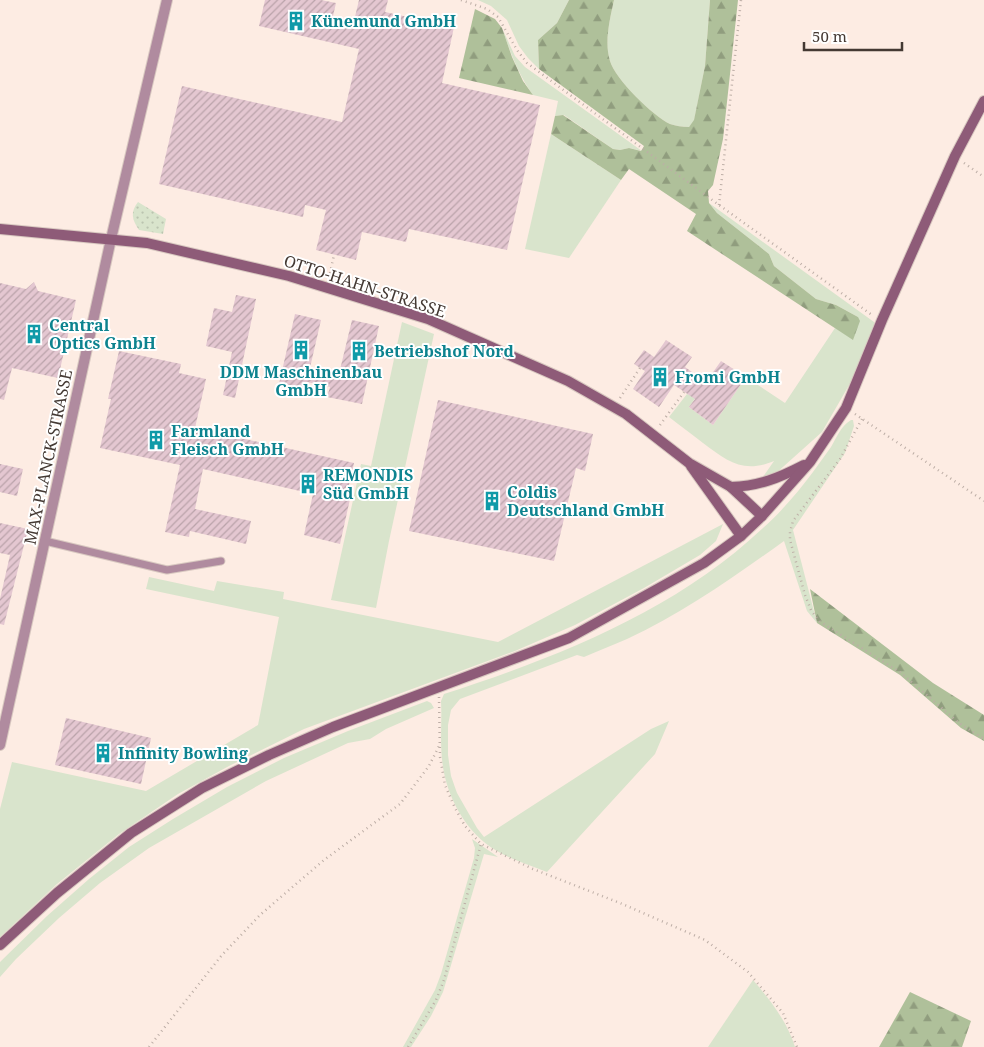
<svg xmlns="http://www.w3.org/2000/svg" width="984" height="1047" font-family="'Noto Serif',serif">
	<defs>
		<pattern id="forest-firs" width="22" height="20" patternUnits="userSpaceOnUse" patternTransform="scale(1.25)"><rect width="22" height="20" fill="#afc09a"/><path d="M5 1l3.5 6h-7zM16 11l3.5 6h-7z" fill="#909d7e"/></pattern>
		<pattern id="park-dots" width="8" height="8" patternUnits="userSpaceOnUse" patternTransform="scale(1.25)"><rect width="8" height="8" fill="#d9e4cc"/><path d="M2 2h.1M6 6h.1" fill="none" stroke="#bbc4b0" stroke-width="1.8" stroke-linecap="round"/></pattern>
		<pattern id="building-hatch" width="6" height="6" patternUnits="userSpaceOnUse" patternTransform="scale(1.25)"><rect width="6" height="6" fill="#e4c7d1"/><path d="M-1 1l2-2M0 6l6-6M5 7l2-2" fill="none" stroke="#baa3aa"/></pattern>
	</defs>
	<rect width="100%" height="100%" fill="#fdece3"/>
	<g fill="#d9e4cc">
		<polygon points="478,0 569,0 557,23 538,40 539,69 528,58 519,46 507,20 491,6"/>
		<path d="M614,0H710L705,66L694,121L689,127C682,127 676,126 670,124C653,116 615,79 610,61C604,42 610,19 614,0Z"/>
		<path d="M502,28L515,56L525,67L642,151L629,148L620,150L613,149L564,115L555,116L558,101L533,95C518,74 510,52 502,28Z"/>
		<polygon points="551,134 621,180 569,258 525,249"/>
		<path d="M709,203L874,322L875,325L852,380L822,432L774,475L760,481L774,461C743,474 727,461 703,443C692,434 680,426 669,417L687,394L696,397L689,407L713,425L746,377L785,403L835,328L853,339L858,317L836,305L816,299L774,266L769,254L717,213Z"/>
		<polygon points="402,322 434,334 389,541 376,608 331,600 361,464 371,466"/>
		<path d="M851,420H853L854,426L845,453L793,530L817,623L807,611L784,541C734,577 683,613 627,639C613,645 598,651 584,657L577,655L460,699L451,710L448,725V755L451,776L457,793L477,828L484,837L651,729L669,721L655,754L547,872C530,865 512,860 497,851C465,833 445,794 442,759C440,739 442,720 441,701L444,694C558,657 675,611 763,528C782,511 798,492 813,472C819,464 825,455 831,447C837,437 840,427 851,420Z"/>
		<polygon points="723,524 716,541 700,555 644,588 575,625 515,651 304,729 229,766 178,794 119,834 57,884 0,937 0,809 12,762 146,791 258,725 279,617 146,589 149,577 214,591 217,581 284,592 283,599 498,642"/>
		<polygon points="427,701 431,703 434,708 386,729 370,739 348,743 266,781 149,848 100,883 59,918 16,959 0,977 0,962 47,916 89,879 129,847 173,819 227,787 284,758 348,731"/>
		<polygon points="472,839 498,857 484,854 443,992 431,1016 411,1047 403,1047 435,990 441,974 474,858 475,848"/>
		<path d="M753,980C770,1000 787,1021 795,1047H708Z"/>
	</g>
	<g fill="url(#forest-firs)">
		<path d="M569,0H614C610,19 604,42 610,61C615,79 653,116 670,124C676,126 682,127 689,127L694,120L705,66L710,0H738L723,139L713,185L708,191L709,203L717,213L769,254L774,266L816,299L836,305L858,317L860,321L853,340L687,231L696,214L629,169L621,180L551,134L555,116L563,115L613,149L620,150L629,148L641,151L644,146L539,69L538,40L557,23Z"/>
		<polygon points="475,9 495,19 502,28 512,57 523,81 533,95 459,78"/>
		<polygon points="810,589 933,683 984,715 984,741 961,728 900,675 817,623"/>
		<polygon points="910,992 971,1021 962,1047 879,1047"/>
	</g>
	<path fill="url(#park-dots)" d="M138,202L166,219L163,234L139,230C132,220 130,212 138,202Z"/>
	<g fill="url(#building-hatch)">
		<polygon points="265,0 321,0 336,3 333,16 354,21 359,0 388,0 385,12 454,27 442,83 540,105 507,250 409,229 406,242 362,232 356,260 316,250 326,210 305,205 303,217 159,184 182,86 342,122 359,49 259,26"/>
		<polygon points="34,282 38,291 76,300 58,378 12,368 4,400 0,399 0,283 26,289"/>
		<polygon points="236,295 256,299 235,398 223,395 232,352 206,346 214,308 232,312"/>
		<polygon points="295,314 321,320 309,372 338,378 352,320 379,326 362,404 327,397 330,387 307,382 305,390 279,384"/>
		<polygon points="666,340 692,357 685,367 706,382 721,361 746,377 713,425 689,407 695,399 674,385 659,407 633,389 645,371 634,364 644,350 654,357"/>
		<polygon points="119,351 181,364 179,373 206,379 195,428 354,463 346,498 350,499 340,544 304,535 313,494 203,469 195,509 251,521 246,544 190,531 189,537 165,532 180,465 100,448 111,399 108,399"/>
		<polygon points="438,400 593,434 585,471 576,468 554,561 409,531"/>
		<polygon points="0,464 23,469 17,496 0,492"/>
		<polygon points="0,523 28,529 4,625 0,624 0,599 10,555 0,553"/>
		<polygon points="66,718 151,738 141,784 55,765"/>
	</g>
	<g fill="none" stroke-linecap="round" stroke-linejoin="round">
		<defs>
			<polyline id="lane" points="45,541 167,570 221,561"/>
			<polyline id="street" points="0,745 111,239 167,0"/>
			<g id="secondary">
				<polyline points="0,229 147,243 289,276 428,319 568,381 626,414 689,463 731,487 762,516"/>
				<polyline points="691,466 741,536"/>
				<path d="M731,487C759,486 779,478 804,465"/>
				<polyline points="0,945 57,893 131,833 202,788 269,755 333,727 569,638 704,563 741,536 762,516 810,462 846,408 882,320 955,156 984,101"/>
			</g>
		</defs>
		<use href="#lane" stroke="#d8c8c0" stroke-width="9"/>
		<use href="#street" stroke="#d8c8c0" stroke-width="12"/>
		<use href="#secondary" stroke="#d8c8c0" stroke-width="12"/>
		<g stroke="#bdaea6" stroke-width="2.5" stroke-dasharray="1 4" stroke-linecap="butt">
			<polyline points="461,0 487,9 498,17 517,50 527,63 719,205 872,315"/>
			<polyline points="964,163 984,177"/>
			<polyline points="719,205 741,0"/>
			<polyline points="329,278 334,255"/>
			<polyline points="620,398 640,368"/>
			<polyline points="855,414 984,501"/>
			<polyline points="862,419 840,459 793,521 790,532 790,540 805,595 811,610 819,621 901,673 959,723 984,739"/>
			<polyline points="660,425 684,392"/>
			<polyline points="439,697 440,757 445,785 455,808 465,826 481,844 533,869 620,903 705,940 748,972 783,1013 797,1047"/>
			<polyline points="149,1047 222,955 260,915 324,860 400,804 429,766 439,746"/>
			<polyline points="408,1047 436,1000 444,980 481,844"/>
		</g>
		<use href="#lane" stroke="#b08b9f" stroke-width="7"/>
		<use href="#street" stroke="#b08b9f" stroke-width="10"/>
		<use href="#secondary" stroke="#8e5b78" stroke-width="10"/>
	</g>
	<defs>
		<symbol id="building-bare" viewBox="-9 -9 18 18"><path d="M-4-6H4V6H1V3H-1V6H-4ZM-2.5-4.3h1.7v1.8h-1.7ZM.8-4.3h1.7v1.8H.8ZM-2.5-1h1.7V.8h-1.7ZM.8-1h1.7V.8H.8Z" fill="#0f9aa8" stroke="#fff" stroke-width="2.5" paint-order="stroke"/></symbol>
	</defs>
	<g fill-rule="evenodd">
		<use href="#building-bare" x="282" y="7" width="28" height="28"/>
		<use href="#building-bare" x="20" y="320" width="28" height="28"/>
		<use href="#building-bare" x="287" y="336" width="28" height="28"/>
		<use href="#building-bare" x="345" y="337" width="28" height="28"/>
		<use href="#building-bare" x="646" y="363" width="28" height="28"/>
		<use href="#building-bare" x="142" y="426" width="28" height="28"/>
		<use href="#building-bare" x="294" y="470" width="28" height="28"/>
		<use href="#building-bare" x="478" y="487" width="28" height="28"/>
		<use href="#building-bare" x="89" y="739" width="28" height="28"/>
	</g>
	<g text-anchor="middle" dominant-baseline="central" stroke-width="4" stroke-linejoin="round" paint-order="stroke">
		<g font-size="16" font-weight="bold" fill="#0d838f" stroke="#fff" text-anchor="start">
			<text x="311" y="21">Künemund GmbH</text>
			<text x="49" y="325">Central<tspan x="49" dy="18">Optics GmbH</tspan></text>
			<text x="374" y="351">Betriebshof Nord</text>
			<text x="301" y="372" text-anchor="middle">DDM Maschinenbau<tspan x="301" dy="18">GmbH</tspan></text>
			<text x="675" y="377">Fromi GmbH</text>
			<text x="171" y="431">Farmland<tspan x="171" dy="18">Fleisch GmbH</tspan></text>
			<text x="323" y="475">REMONDIS<tspan x="323" dy="18">Süd GmbH</tspan></text>
			<text x="507" y="492">Coldis<tspan x="507" dy="18">Deutschland GmbH</tspan></text>
			<text x="118" y="753">Infinity Bowling</text>
		</g>
		<g font-size="16" fill="#443933" stroke="#fff">
			<text transform="translate(365 286) rotate(18)">OTTO-HAHN-STRASSE</text>
			<text transform="translate(48 457) rotate(-78)">MAX-PLANCK-STRASSE</text>
		</g>
	</g>
	<path d="M804 42v8h98v-8" fill="none" stroke="#443933" stroke-width="2.5"/>
	<text x="812" y="42" font-size="15" fill="#443933" stroke="#ffffff" stroke-width="4" paint-order="stroke">50 m</text>
</svg>
